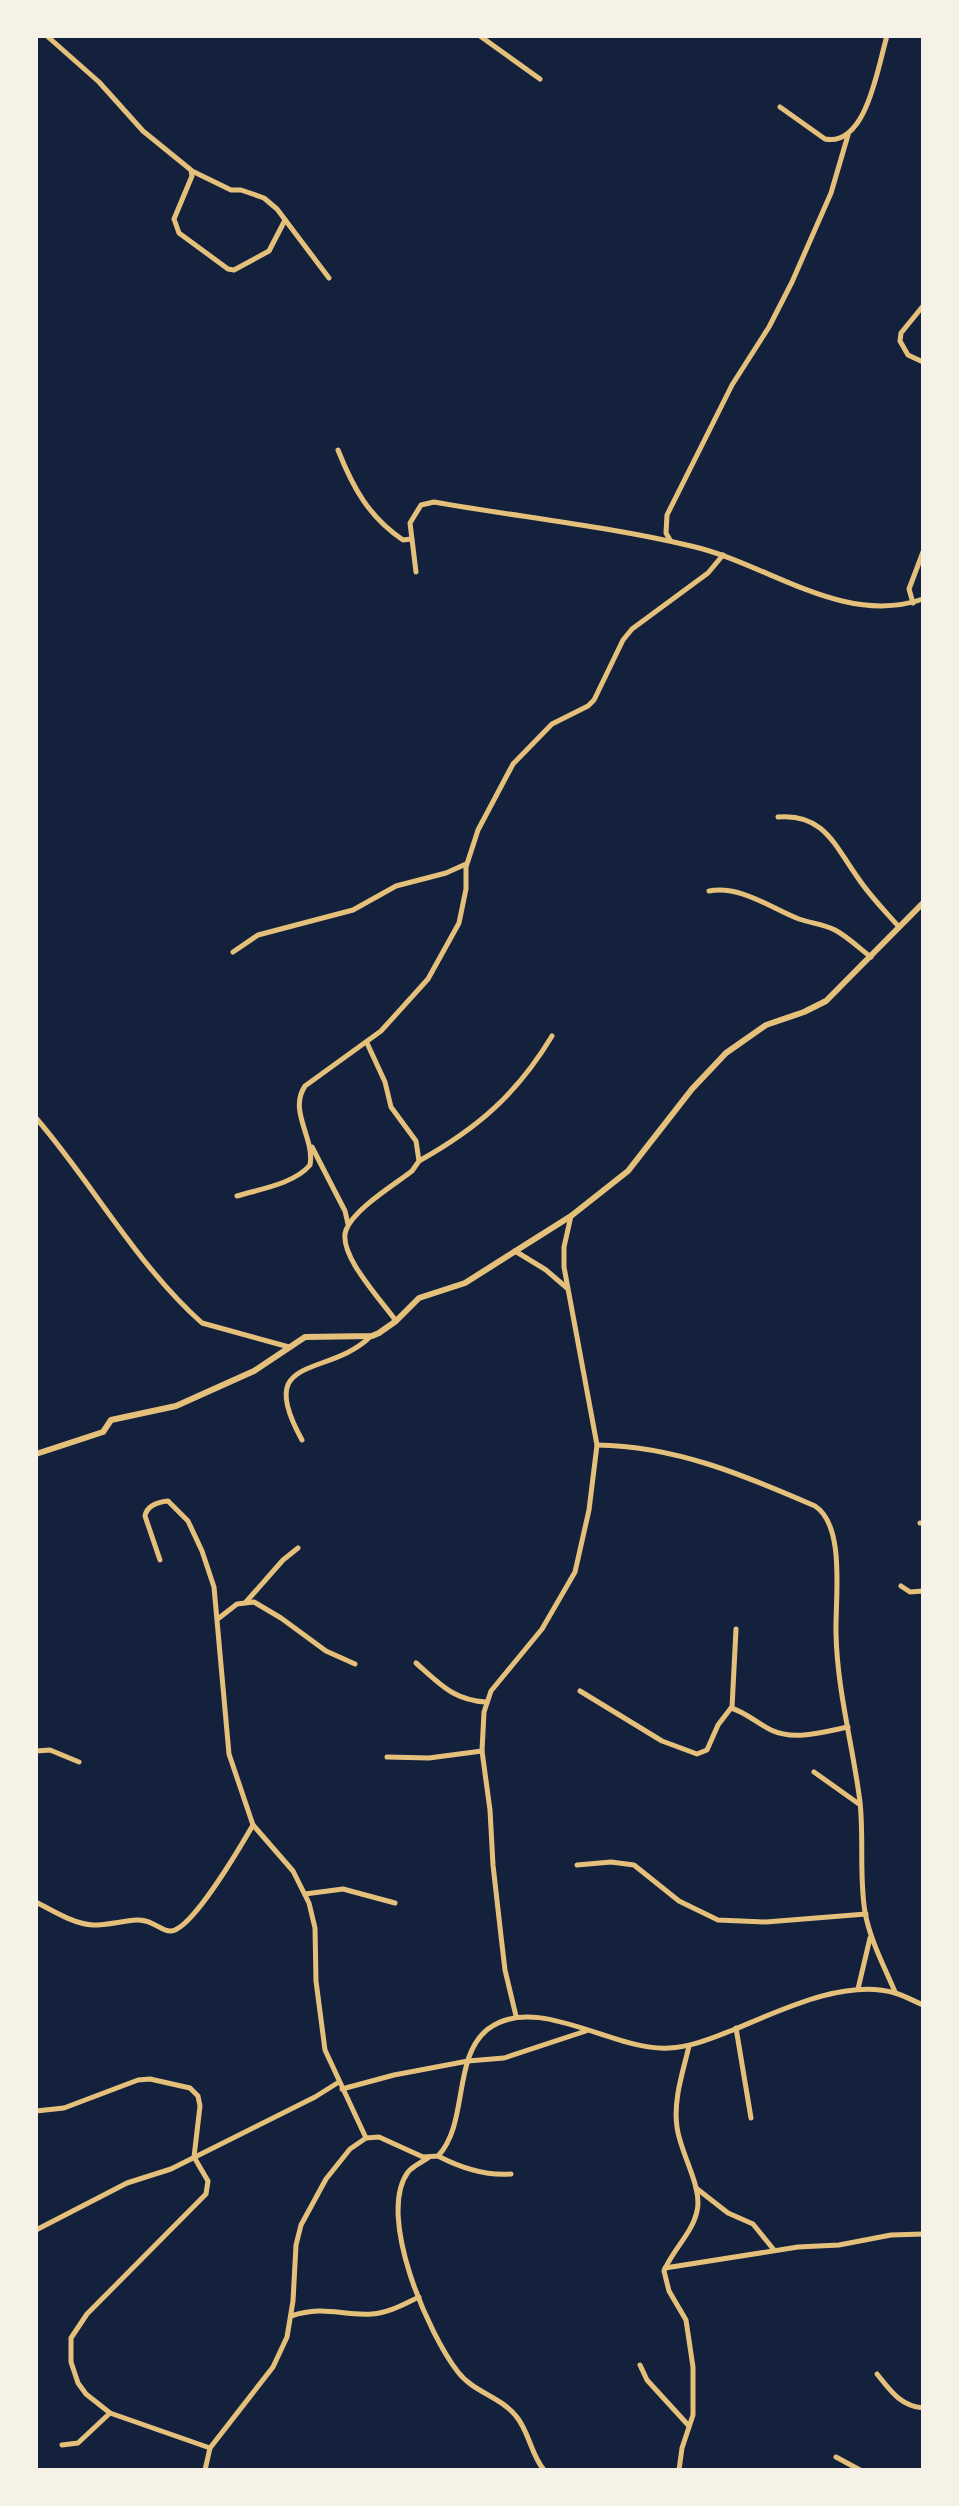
<svg xmlns="http://www.w3.org/2000/svg" width="959" height="2506" font-family="Roboto,sans-serif">
	<rect width="100%" height="100%" fill="#14213d"/>
	<g fill="none" stroke-linecap="round" stroke-linejoin="round">
		<g stroke="#e5c07b" stroke-width="5">
			<polyline points="47,36 99,82 143,131 191,170 192,176 174,219 179,233 228,269 234,270 269,251 285,220"/>
			<polyline points="480,36 540,79"/>
			<path d="M780,107L825,139C867,147 878,65 887,36"/>
			<polyline points="192,171 231,190 241,190 264,198 277,209 329,278"/>
			<polyline points="923,306 901,333 900,341 908,355 923,362"/>
			<path d="M338,450C353,488 369,517 403,540L411,539"/>
			<polyline points="670,540 666,533 667,515 732,385 769,327 792,282 831,193 848,135"/>
			<path d="M416,572L410,523L421,505L434,502C519,517 606,526 691,546C767,563 843,627 923,599"/>
			<polyline points="913,603 909,589 923,552"/>
			<path d="M778,817C824,813 835,846 858,878C870,896 885,911 899,927"/>
			<path d="M709,891C740,885 771,908 799,919C810,923 824,924 835,930C848,937 859,948 871,957"/>
			<polyline points="233,952 258,935 353,910 396,886 446,873 466,864"/>
			<path d="M367,1043L385,1082L391,1107L416,1141L419,1161L412,1171C394,1185 354,1209 346,1230C337,1254 382,1301 396,1321"/>
			<path d="M36,1118C93,1184 136,1264 202,1323L289,1347"/>
			<polyline points="312,1147 345,1211 348,1224"/>
			<path d="M419,1161C478,1128 517,1094 552,1036"/>
			<path d="M237,1196C260,1189 294,1184 310,1165C315,1138 288,1111 305,1086L381,1031L428,979L459,923L466,889V867L478,830L513,764L552,724L588,706L594,700L623,640L632,629L708,573L723,555"/>
			<polyline points="515,1251 546,1270 567,1288"/>
			<path d="M302,1440C253,1352 328,1379 371,1336"/>
			<path d="M597,1445C675,1446 744,1475 815,1506C846,1526 835,1600 836,1633C837,1690 853,1746 860,1802C864,1839 859,1876 865,1912C870,1940 884,1966 895,1992"/>
			<polyline points="920,1523 923,1523"/>
			<path d="M160,1560L145,1516C147,1505 158,1502 168,1501L188,1521L202,1551L214,1587L229,1754L253,1825L293,1871L309,1903L315,1928L316,1981L325,2050L366,2138"/>
			<polyline points="901,1586 910,1592 923,1591"/>
			<polyline points="246,1602 283,1560 298,1548"/>
			<polyline points="219,1618 237,1604 254,1602 281,1618 326,1651 355,1664"/>
			<path d="M416,1663C440,1684 453,1700 486,1702"/>
			<path d="M580,1691L662,1741L697,1754L707,1750L718,1725L731,1708C745,1712 757,1723 771,1730C794,1741 824,1732 848,1727"/>
			<polyline points="732,1708 736,1629"/>
			<polyline points="36,1751 50,1750 79,1762"/>
			<polyline points="387,1757 429,1758 482,1751"/>
			<polyline points="814,1772 859,1804"/>
			<polyline points="577,1865 611,1862 634,1865 679,1901 718,1920 766,1922 866,1914"/>
			<polyline points="305,1894 343,1889 395,1903"/>
			<path d="M36,1902C53,1911 74,1924 93,1925C108,1925 122,1921 137,1920C153,1919 161,1932 171,1931C192,1930 242,1844 253,1825"/>
			<polyline points="858,1989 870,1938"/>
			<polyline points="516,2016 505,1970 501,1936 493,1865 490,1810 482,1751 484,1712 491,1691 542,1629 575,1572 589,1510 597,1445 564,1267 564,1247 571,1216"/>
			<polyline points="736,2028 751,2118"/>
			<polyline points="342,2089 394,2075 468,2061 504,2058 586,2031"/>
			<polyline points="36,2111 64,2108 138,2080 150,2079 190,2088 198,2096 200,2106 194,2157 208,2181 206,2194 87,2314 71,2338 71,2362 78,2383 86,2394 110,2413 210,2448"/>
			<path d="M438,2156C461,2168 485,2176 511,2174"/>
			<path d="M428,2158C422,2162 413,2166 408,2172C376,2216 429,2335 458,2372C473,2392 501,2397 516,2416C529,2431 531,2455 544,2470"/>
			<polyline points="696,2188 728,2213 753,2224 774,2250"/>
			<polyline points="36,2230 127,2183 171,2169 315,2097 339,2082"/>
			<polyline points="665,2268 798,2247 839,2245 891,2235 923,2234"/>
			<path d="M291,2316C325,2305 341,2316 372,2314C389,2313 404,2304 419,2297"/>
			<polyline points="640,2365 647,2380 689,2426"/>
			<path d="M877,2374C890,2390 900,2406 923,2408"/>
			<polyline points="62,2445 78,2443 110,2413"/>
			<polyline points="836,2457 860,2470"/>
			<path d="M205,2470L210,2448L273,2367L287,2337L293,2301L296,2245L301,2225L326,2179L350,2149L366,2138L379,2137L423,2157L438,2156C469,2123 452,2057 488,2029C537,1992 614,2052 669,2048C692,2047 712,2038 733,2030C779,2011 845,1978 895,1993C905,1996 914,2001 923,2005"/>
			<path d="M679,2470L682,2448L693,2415V2367L686,2320L669,2291L664,2271C672,2251 693,2232 697,2211C703,2187 680,2153 677,2127C673,2100 683,2072 689,2046"/>
		</g>
		<polyline stroke="#e5c07b" stroke-width="6" points="36,1454 103,1432 111,1420 176,1406 254,1371 305,1337 372,1336 379,1333 396,1321 419,1298 465,1283 571,1216 628,1171 692,1089 726,1053 766,1025 804,1012 826,1001 923,903"/>
	</g>
	<rect width="959" height="2506" fill="none" stroke="#f6f1e7" stroke-width="76"/>
</svg>
